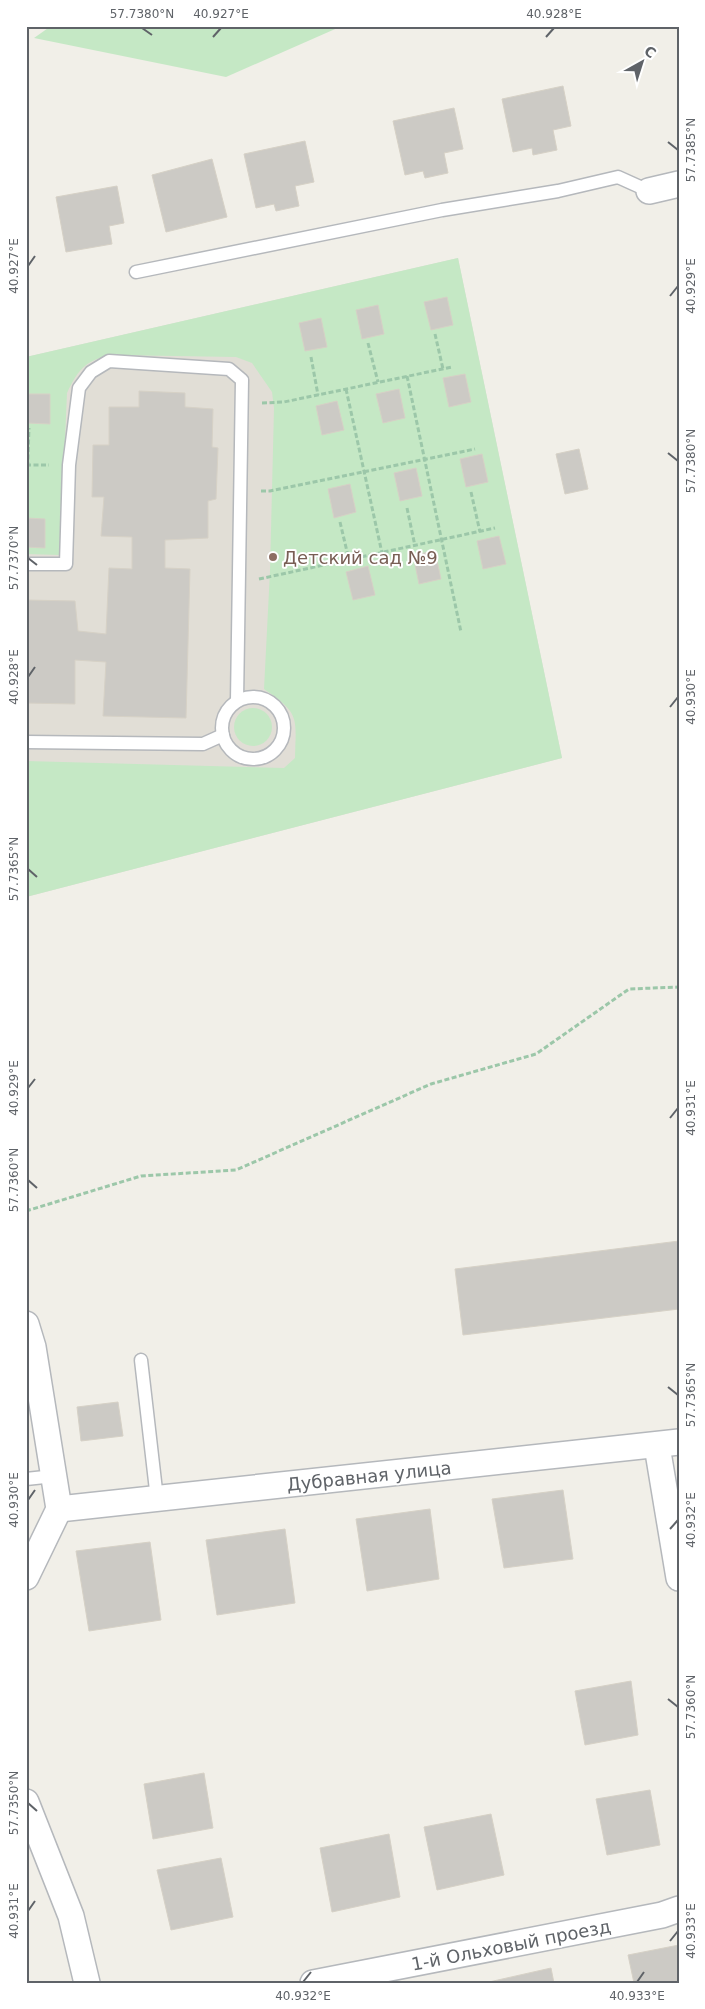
<svg xmlns="http://www.w3.org/2000/svg" width="705" height="2009" font-family="'DejaVu Sans',sans-serif">
	<rect width="100%" height="100%" fill="#f1efe8"/>
	<polygon fill="#e1ded6" points="458,258 562,758 26,897 26,357"/>
	<g fill="#c5e8c5">
		<polygon points="51,26 342,26 226,77 34,38"/>
		<path d="M458,258L562,758L26,897V761L284,768L295,758C296,716 300,714 264,689L270,571L274,408L272,392L252,363L236,357L113,355C87,359 78,369 67,393L60,555L26,554V357Z"/>
		<circle cx="253" cy="727" r="19"/>
	</g>
	<g fill="#cccac5" stroke="#d6d1c6">
		<polygon points="563,86 571,126 553,130 557,150 533,155 532,148 513,152 502,99"/>
		<polygon points="454,108 463,149 444,153 448,173 425,178 423,171 405,175 393,121"/>
		<polygon points="305,141 314,182 295,186 299,206 276,211 274,204 256,208 244,154"/>
		<polygon points="212,159 227,217 166,232 152,175"/>
		<polygon points="117,186 124,223 109,226 112,244 66,252 56,197"/>
		<polygon points="447,297 453,325 431,330 424,302"/>
		<polygon points="378,305 384,334 362,339 356,310"/>
		<polygon points="321,318 327,347 305,351 299,323"/>
		<polygon points="465,374 471,402 449,407 443,378"/>
		<polygon points="399,389 405,418 383,423 376,394"/>
		<polygon points="139,391 185,393 185,407 213,409 212,447 218,448 216,499 208,501 208,538 165,540 165,568 190,569 186,718 103,716 106,662 75,660 75,704 26,703 26,600 75,601 78,631 106,634 109,568 132,569 132,537 101,536 104,497 92,497 93,445 109,445 109,407 139,407"/>
		<polygon points="27,394 50,394 50,424 27,423"/>
		<polygon points="337,401 344,430 322,435 316,406"/>
		<polygon points="579,449 588,489 565,494 556,454"/>
		<polygon points="482,454 488,482 466,487 460,459"/>
		<polygon points="416,468 422,496 400,501 394,473"/>
		<polygon points="350,484 356,512 334,518 328,489"/>
		<polygon points="26,518 45,519 45,548 26,547"/>
		<polygon points="499,536 506,564 483,569 477,541"/>
		<polygon points="435,551 441,579 419,584 413,555"/>
		<polygon points="368,566 375,595 353,600 346,572"/>
		<polygon points="679,1241 679,1309 463,1335 455,1269"/>
		<polygon points="118,1402 123,1436 81,1441 77,1407"/>
		<polygon points="563,1490 573,1559 504,1568 492,1499"/>
		<polygon points="430,1509 439,1579 367,1591 356,1519"/>
		<polygon points="285,1529 295,1603 217,1615 206,1540"/>
		<polygon points="150,1542 161,1620 89,1631 76,1551"/>
		<polygon points="631,1681 638,1735 585,1745 575,1691"/>
		<polygon points="204,1773 213,1828 153,1839 144,1784"/>
		<polygon points="650,1790 660,1845 607,1855 596,1799"/>
		<polygon points="491,1814 504,1875 437,1890 424,1827"/>
		<polygon points="389,1834 400,1897 332,1912 320,1848"/>
		<polygon points="221,1858 233,1917 171,1930 157,1870"/>
		<polygon points="679,1945 679,1983 634,1983 628,1955"/>
		<polygon points="551,1968 554,1983 489,1983 489,1982"/>
	</g>
	<g fill="none" stroke-linecap="round" stroke-linejoin="round">
		<defs>
			<g id="lane">
				<polyline points="136,272 442,210 558,191 618,177 649,191"/>
				<polyline points="26,564 66,564 69,465 79,388 91,372 109,361 229,369 242,380 237,701"/>
				<circle cx="253" cy="728" r="31"/>
				<polyline points="26,742 203,744 223,735"/>
				<polyline points="141,1360 157,1499"/>
				<polyline points="26,1479 54,1476"/>
			</g>
			<g id="street">
				<polyline points="649,191 679,184"/>
				<polyline points="26,1324 33,1347 59,1509 26,1577"/>
				<polyline points="657,1446 679,1578"/>
				<polyline points="59,1509 679,1442"/>
				<polyline points="26,1802 71,1916 87,1983"/>
				<polyline points="313,1983 662,1915 679,1909"/>
			</g>
		</defs>
		<use href="#lane" stroke="#b5b8bc" stroke-width="15"/>
		<use href="#street" stroke="#b5b8bc" stroke-width="28"/>
		<g stroke="#9cc7a9" stroke-width="3" stroke-dasharray="5 2.5" stroke-linecap="butt">
			<polyline points="435,334 443,369"/>
			<polyline points="368,343 378,382"/>
			<polyline points="311,357 318,395"/>
			<polyline points="407,376 461,632"/>
			<polyline points="346,389 382,553"/>
			<polyline points="262,403 284,402 452,367"/>
			<polyline points="26,465 49,465"/>
			<polyline points="261,491 270,491 475,449"/>
			<polyline points="471,492 480,532"/>
			<polyline points="407,508 415,546"/>
			<polyline points="26,512 29,428"/>
			<polyline points="340,522 349,560"/>
			<polyline points="259,579 495,528"/>
			<polyline points="26,1211 141,1176 236,1170 431,1084 536,1054 629,989 679,987"/>
		</g>
		<use href="#lane" stroke="#fff" stroke-width="12"/>
		<use href="#street" stroke="#fff" stroke-width="25"/>
	</g>
	<path fill="none" stroke="#5f6368" stroke-width="2" d="M142,28L152,35M213,37L221,28M546,37L554,28M668,142L678,150M28,266L35,256M670,296L678,286M668,453L678,461M28,558L37,565M28,677L35,667M670,707L678,697M28,869L37,877M28,1088L35,1079M670,1118L678,1108M28,1180L37,1188M668,1387L678,1395M28,1500L35,1490M670,1529L678,1520M668,1699L678,1707M28,1803L37,1811M28,1911L35,1901M670,1941L678,1931M303,1982L311,1972M637,1982L644,1972"/>
	<circle fill="#8d6e63" stroke="#fff" stroke-width="2" cx="273" cy="557" r="5"/>
	<g text-anchor="middle" dominant-baseline="central" stroke-width="4" stroke-linejoin="round" paint-order="stroke">
		<g font-size="18" fill="#785e54" stroke="#fff" text-anchor="start">
			<text x="283" y="557">Детский сад №9</text>
		</g>
		<g font-size="18" fill="#5f6368" stroke="#fff">
			<text transform="translate(369 1476) rotate(-6)">Дубравная улица</text>
			<text transform="translate(511 1945) rotate(-11)">1-й Ольховый проезд</text>
		</g>
	</g>
	<rect width="705" height="2009" fill="none" stroke="#ffffff" stroke-width="55"/>
	<g transform="translate(642 62) rotate(39)" stroke="#ffffff" stroke-width="4" paint-order="stroke">
	<path d="M0-4L9 19L0 12L-9 19Z" fill="#5f6368"/>
	<text y="-8" font-size="14" font-weight="bold" text-anchor="middle" fill="#5f6368">С</text>
	</g>
	<rect x="28" y="28" width="650" height="1954" fill="none" stroke="#5f6368" stroke-width="2"/>
	<g font-size="12" text-anchor="middle" fill="#5f6368">
		<text x="142" y="18">57.7380°N</text>
		<text x="221" y="18">40.927°E</text>
		<text x="554" y="18">40.928°E</text>
		<text transform="translate(691 150) rotate(-90)" y="4">57.7385°N</text>
		<text transform="translate(14 266) rotate(-90)" y="4">40.927°E</text>
		<text transform="translate(691 286) rotate(-90)" y="4">40.929°E</text>
		<text transform="translate(691 461) rotate(-90)" y="4">57.7380°N</text>
		<text transform="translate(14 558) rotate(-90)" y="4">57.7370°N</text>
		<text transform="translate(14 677) rotate(-90)" y="4">40.928°E</text>
		<text transform="translate(691 697) rotate(-90)" y="4">40.930°E</text>
		<text transform="translate(14 869) rotate(-90)" y="4">57.7365°N</text>
		<text transform="translate(14 1088) rotate(-90)" y="4">40.929°E</text>
		<text transform="translate(691 1108) rotate(-90)" y="4">40.931°E</text>
		<text transform="translate(14 1180) rotate(-90)" y="4">57.7360°N</text>
		<text transform="translate(691 1395) rotate(-90)" y="4">57.7365°N</text>
		<text transform="translate(14 1500) rotate(-90)" y="4">40.930°E</text>
		<text transform="translate(691 1520) rotate(-90)" y="4">40.932°E</text>
		<text transform="translate(691 1707) rotate(-90)" y="4">57.7360°N</text>
		<text transform="translate(14 1803) rotate(-90)" y="4">57.7350°N</text>
		<text transform="translate(14 1911) rotate(-90)" y="4">40.931°E</text>
		<text transform="translate(691 1931) rotate(-90)" y="4">40.933°E</text>
		<text x="303" y="2000">40.932°E</text>
		<text x="637" y="2000">40.933°E</text>
	</g>
</svg>
